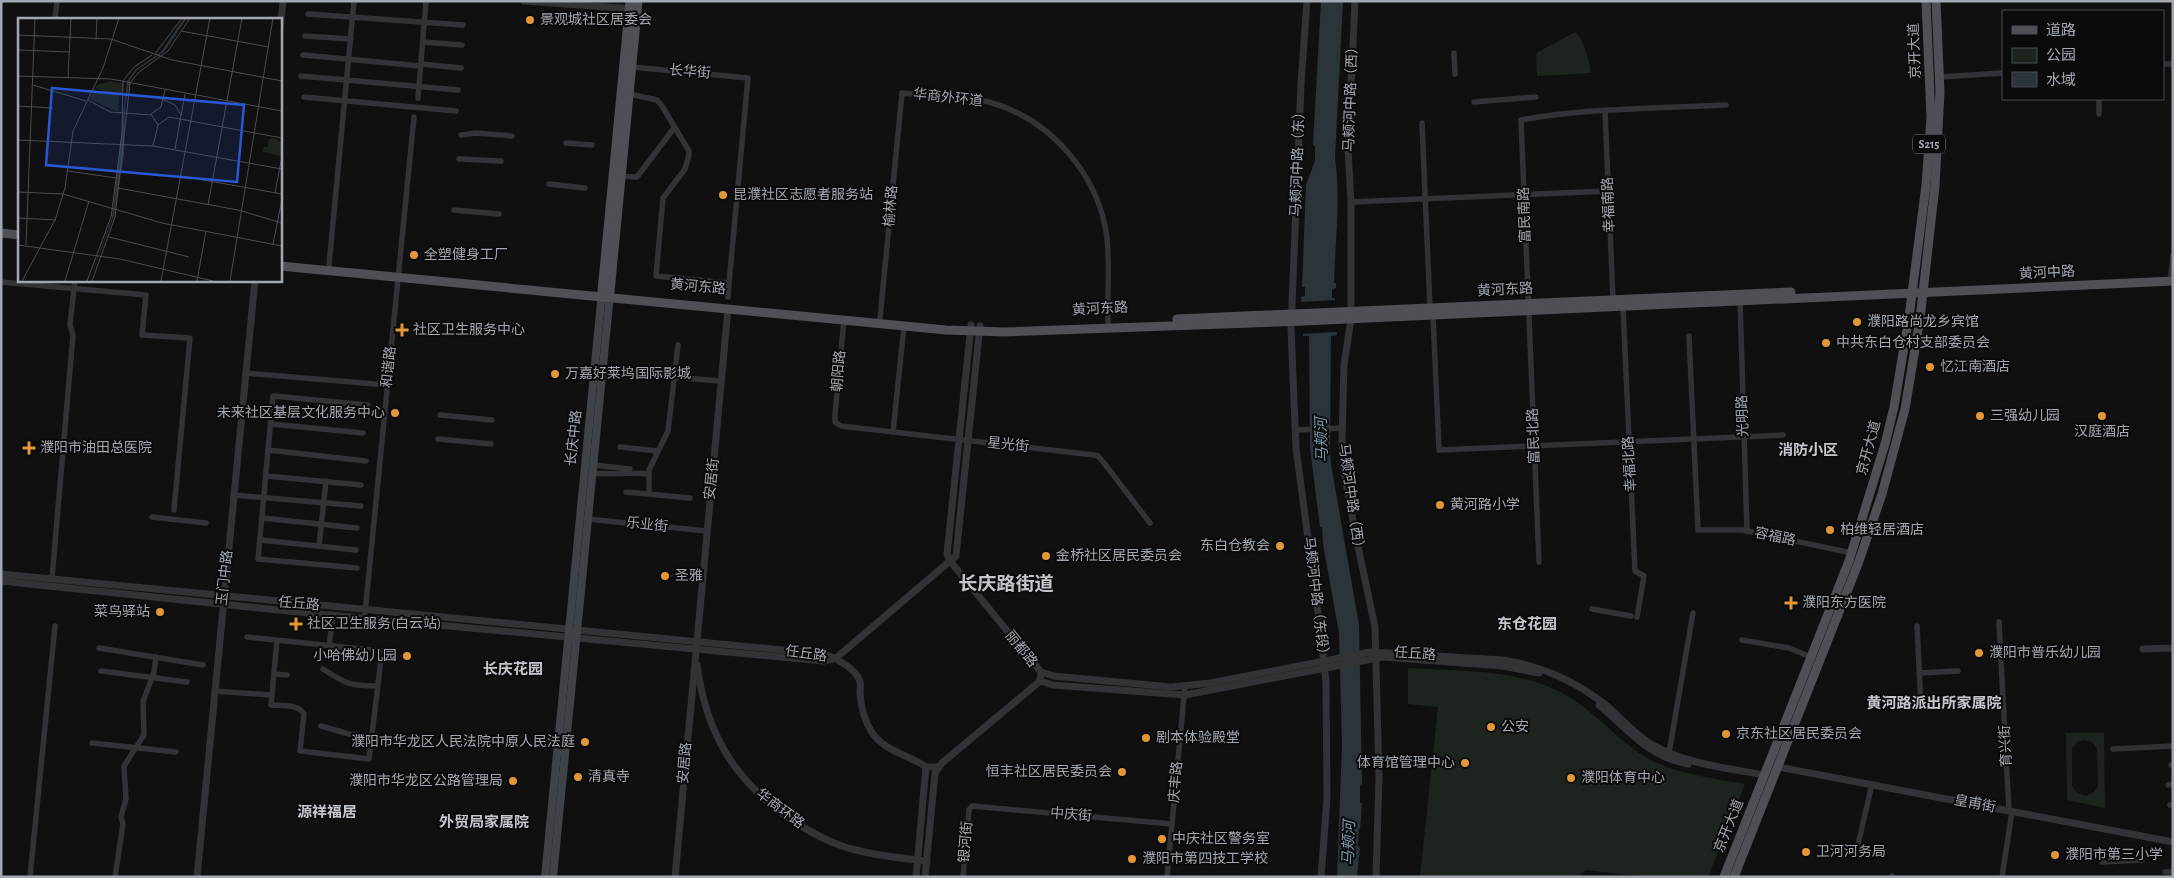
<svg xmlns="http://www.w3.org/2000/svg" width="2174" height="878" font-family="'Alegreya Sans','Noto Sans SC',sans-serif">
	<rect width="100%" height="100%" fill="#101011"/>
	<g fill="#1d241d" fill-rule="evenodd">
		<path d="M1575,32C1582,36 1590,63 1591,73L1537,76L1536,55L1538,52Z"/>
		<path d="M1408,668C1456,671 1510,669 1554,689C1588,704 1609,732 1639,753C1670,774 1709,777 1745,784L1708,877H1647L1586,870L1578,877H1420L1438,707L1408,704Z"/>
		<path d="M2066,733H2104L2105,808L2067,800ZM2083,740L2092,742L2097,749L2098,786L2094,792L2086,796L2077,793L2072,786V749L2077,742Z"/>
	</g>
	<path fill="#2b3439" d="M1321,1H1343L1335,158C1341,199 1335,242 1334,283H1336V288L1332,289V298H1335L1337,335L1331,336L1330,449L1331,464L1359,625L1362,784L1360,785V803H1362L1360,829H1359L1358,846L1360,847L1357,877H1337L1342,745L1339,633L1323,544L1322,527H1320L1310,448L1309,336H1303L1301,297L1305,296V287H1302L1306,185L1315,161V146L1313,145Z"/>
	<polygon fill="#101011" points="1336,300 1338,332 1301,334 1300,302"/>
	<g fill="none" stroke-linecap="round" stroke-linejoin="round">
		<g stroke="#313336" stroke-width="5.5">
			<polyline points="308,14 463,25"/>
			<polyline points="55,19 57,1"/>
			<polyline points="305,36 351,39"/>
			<polyline points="423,42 462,45"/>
			<polyline points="1454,53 1455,74"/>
			<polyline points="303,55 421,66"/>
			<polyline points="421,64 461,68"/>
			<polyline points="2163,64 2173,64"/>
			<polyline points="632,67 748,78 729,283"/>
			<polyline points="301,76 458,90"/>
			<polyline points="1939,77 2003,73"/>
			<polyline points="629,94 657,100 662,106 689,151 689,155 685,169 663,198 656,276 729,283 728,297"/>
			<polyline points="304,97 456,111"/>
			<polyline points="418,98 426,1"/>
			<polyline points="2099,99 2099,114"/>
			<polyline points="1474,102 1536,97"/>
			<polyline points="1605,111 1613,299"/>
			<polyline points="1422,123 1430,308 1433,315 1439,450 1783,435"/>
			<polyline points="461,135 476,133 512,136"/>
			<polyline points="566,143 592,145"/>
			<polyline points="459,159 501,161"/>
			<polyline points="618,176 637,177 674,128"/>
			<polyline points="549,184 585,188"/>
			<polyline points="1351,202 1609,191"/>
			<polyline points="454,210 499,214"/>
			<polyline points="329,265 354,1"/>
			<polyline points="2171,275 2173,256"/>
			<polyline points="1,282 146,295 142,335 190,338 174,510"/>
			<polyline points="1740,300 1747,531"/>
			<polyline points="1623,306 1635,571 1644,576 1637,617"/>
			<path d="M880,318L902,93C930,96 961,95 989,102C1051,119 1099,175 1107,238C1110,266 1107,294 1108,322"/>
			<polyline points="844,320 835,414 835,422 841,426 1094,455 1098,456 1104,463 1150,523"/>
			<polyline points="1689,336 1698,530 1742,530 1852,553"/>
			<polyline points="1959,363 1981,362"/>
			<polyline points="245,373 387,385"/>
			<polyline points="630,374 722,381"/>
			<polyline points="440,415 492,420"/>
			<polyline points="271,424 363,433"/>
			<polyline points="1295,430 1342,428"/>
			<polyline points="893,432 904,326"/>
			<polyline points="438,439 491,444"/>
			<polyline points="620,447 658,451"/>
			<polyline points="268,450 366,461"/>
			<polyline points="593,465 630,469"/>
			<path d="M592,473C611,475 629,472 649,474"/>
			<polyline points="266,476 361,485"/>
			<polyline points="626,492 690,498"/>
			<polyline points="649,494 649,470 668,431 678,345"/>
			<polyline points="233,495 361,506"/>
			<polyline points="152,517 206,523"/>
			<polyline points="262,518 357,528"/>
			<polyline points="587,519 707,531"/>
			<polyline points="260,540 356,550"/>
			<polyline points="319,546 326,481"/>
			<path d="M1539,562L1521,120C1585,108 1660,108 1726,105"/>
			<polyline points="357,568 258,559 273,396 368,405"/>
			<polyline points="52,578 73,335 70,325 75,280"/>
			<polyline points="1592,609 1631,616"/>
			<polyline points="365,613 414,117"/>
			<polyline points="1999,622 2009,811"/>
			<polyline points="1917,626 1921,706"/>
			<path d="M247,637L382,651L369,759L300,751L304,714C299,704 282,706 271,705L277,640"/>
			<polyline points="1742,640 1789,648 1811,657"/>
			<polyline points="329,646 333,615"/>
			<polyline points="99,648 203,665"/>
			<path d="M323,669C346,684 350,686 377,686"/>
			<polyline points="101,671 187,682"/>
			<polyline points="1920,673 1958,671"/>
			<polyline points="274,674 287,675"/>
			<polyline points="214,691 272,695"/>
			<polyline points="321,726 349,734 371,736"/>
			<polyline points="92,743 176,752"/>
			<polyline points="2113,749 2173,746"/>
			<polyline points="1669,753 1693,613"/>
			<polyline points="2171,765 2173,765"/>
			<polyline points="2168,785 2173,784"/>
			<polyline points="2170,805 2173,805"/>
			<polyline points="1857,849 1872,784"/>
			<polyline points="2102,862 2142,860"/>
			<polyline points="2165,872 2173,872"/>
			<polyline points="30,877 55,626"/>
			<polyline points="115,877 123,824 121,817 126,799 124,766 144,735 143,702 154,672 156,657"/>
			<polyline points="963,877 969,810 972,806 1172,824"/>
			<polyline points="1167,877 1185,686"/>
			<polyline points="1892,877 1892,876"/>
			<polyline points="2002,877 2012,812"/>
		</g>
		<g stroke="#313336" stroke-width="7">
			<polyline points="524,1 634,9"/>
			<polyline points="1307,1 1301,84 1291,329 1296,448 1321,636 1326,682 1327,798 1321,877"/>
			<polyline points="1355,1 1348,150 1351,202 1351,319 1344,365 1342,440 1344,472 1356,537 1375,627 1379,777 1376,877"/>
			<polyline points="280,29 283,1"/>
			<polyline points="971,325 947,554 950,561 956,556 980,326"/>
			<path d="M1,574L824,654C836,658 857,669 860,682C861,686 860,690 860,694C861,706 865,721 871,731C884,752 908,754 926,767"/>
			<polyline points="1,581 298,612 824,661 836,658 950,561 1041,672 1040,681 942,763 935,773 925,877"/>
			<polyline points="2143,649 2173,648"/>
			<path d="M697,665C706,733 734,780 790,819C810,832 829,843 852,849C877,856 901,858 927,861"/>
			<path d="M1041,672L1054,676L1171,687L1211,683L1370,652L1503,660C1541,666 1576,681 1607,706C1622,719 1635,735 1653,745C1686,764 1727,768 1764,775"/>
			<polyline points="1040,681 1053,685 1185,695 1383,657 1502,666 1539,673"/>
			<path d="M1599,705C1629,730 1647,756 1688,764"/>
			<polyline points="1778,767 2173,842"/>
			<polyline points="197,877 255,280"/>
			<polyline points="675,877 728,309"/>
			<polyline points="916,877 926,767 938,767"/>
		</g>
		<g stroke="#3f4246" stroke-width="8">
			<polyline points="545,877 602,292"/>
			<polyline points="553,877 610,294"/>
		</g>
		<g stroke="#4e5055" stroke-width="9">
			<polyline points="1,233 19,235"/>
			<polyline points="280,266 946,330 1005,332 1303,321 2173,281"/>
			<polyline points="602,291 630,1"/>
			<polyline points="610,292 638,1"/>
			<polyline points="1177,319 1791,292"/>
			<polyline points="1724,877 1849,561 1885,444 1894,407 1909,317 1926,185 1931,117 1926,1"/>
			<polyline points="1734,877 1858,564 1882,494 1905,409 1920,319 1935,186 1940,92 1936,1"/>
		</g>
	</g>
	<g fill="#e39736" stroke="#0b0b0c" stroke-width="2">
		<circle cx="530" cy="20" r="5"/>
		<circle cx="723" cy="195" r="5"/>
		<circle cx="414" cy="255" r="5"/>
		<circle cx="1857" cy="322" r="5"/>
		<path d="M399.5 322.5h5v5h5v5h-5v5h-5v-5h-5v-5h5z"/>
		<circle cx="1826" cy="343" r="5"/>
		<circle cx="1930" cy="367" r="5"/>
		<circle cx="555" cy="374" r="5"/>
		<circle cx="395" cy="413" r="5"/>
		<circle cx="1980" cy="416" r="5"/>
		<circle cx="2102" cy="416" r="5"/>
		<path d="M26.5 440.5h5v5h5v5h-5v5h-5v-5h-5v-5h5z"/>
		<circle cx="1440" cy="505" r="5"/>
		<circle cx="1830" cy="530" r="5"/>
		<circle cx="1280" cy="546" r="5"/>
		<circle cx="1046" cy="556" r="5"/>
		<circle cx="665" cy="576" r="5"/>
		<path d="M1788.5 595.5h5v5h5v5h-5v5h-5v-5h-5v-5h5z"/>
		<circle cx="160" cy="612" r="5"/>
		<path d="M293.5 616.5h5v5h5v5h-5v5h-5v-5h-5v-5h5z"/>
		<circle cx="1979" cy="653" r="5"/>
		<circle cx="407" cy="656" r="5"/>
		<circle cx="1491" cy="727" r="5"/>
		<circle cx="1726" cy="734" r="5"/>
		<circle cx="1146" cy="738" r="5"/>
		<circle cx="585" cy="742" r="5"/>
		<circle cx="1465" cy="763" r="5"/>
		<circle cx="1122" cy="772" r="5"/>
		<circle cx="578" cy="777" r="5"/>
		<circle cx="1571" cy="778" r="5"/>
		<circle cx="513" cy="781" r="5"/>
		<circle cx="1162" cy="839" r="5"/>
		<circle cx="1806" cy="852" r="5"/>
		<circle cx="2055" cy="855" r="5"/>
		<circle cx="1132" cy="859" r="5"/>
	</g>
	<g text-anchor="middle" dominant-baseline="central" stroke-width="4" stroke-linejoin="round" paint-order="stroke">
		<rect fill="#0b0b0c" stroke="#757980" stroke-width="1" x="1913" y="134.5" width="32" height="19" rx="4"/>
		<g font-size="12" font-weight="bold" fill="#a2a8b1">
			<text x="1929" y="144">S215</text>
		</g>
		<g font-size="14" fill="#a2a8b1" stroke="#0b0b0c" text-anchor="start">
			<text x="540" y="20">景观城社区居委会</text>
			<text x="733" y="195">昆濮社区志愿者服务站</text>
			<text x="424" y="255">全塑健身工厂</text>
			<text x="1867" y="322">濮阳路尚龙乡宾馆</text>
			<text x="413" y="330">社区卫生服务中心</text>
			<text x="1836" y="343">中共东白仓村支部委员会</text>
			<text x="1940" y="367">忆江南酒店</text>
			<text x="565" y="374">万嘉好莱坞国际影城</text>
			<text x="385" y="413" text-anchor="end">未来社区基层文化服务中心</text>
			<text x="1990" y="416">三强幼儿园</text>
			<text x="2102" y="432" text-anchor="middle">汉庭酒店</text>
			<text x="40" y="448">濮阳市油田总医院</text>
			<text x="1450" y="505">黄河路小学</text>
			<text x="1840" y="530">柏维轻居酒店</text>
			<text x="1270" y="546" text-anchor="end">东白仓教会</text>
			<text x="1056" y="556">金桥社区居民委员会</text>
			<text x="675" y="576">圣雅</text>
			<text x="1802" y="603">濮阳东方医院</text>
			<text x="150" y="612" text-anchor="end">菜鸟驿站</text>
			<text x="307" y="624">社区卫生服务(白云站)</text>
			<text x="1989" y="653">濮阳市普乐幼儿园</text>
			<text x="397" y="656" text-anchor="end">小哈佛幼儿园</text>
			<text x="1501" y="727">公安</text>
			<text x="1736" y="734">京东社区居民委员会</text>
			<text x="1156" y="738">剧本体验殿堂</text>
			<text x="575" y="742" text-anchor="end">濮阳市华龙区人民法院中原人民法庭</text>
			<text x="1455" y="763" text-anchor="end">体育馆管理中心</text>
			<text x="1112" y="772" text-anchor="end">恒丰社区居民委员会</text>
			<text x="588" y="777">清真寺</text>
			<text x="1581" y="778">濮阳体育中心</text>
			<text x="503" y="781" text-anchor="end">濮阳市华龙区公路管理局</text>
			<text x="1172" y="839">中庆社区警务室</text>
			<text x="1816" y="852">卫河河务局</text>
			<text x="2065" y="855">濮阳市第三小学</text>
			<text x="1142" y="859">濮阳市第四技工学校</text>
		</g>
		<g font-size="14" fill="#a2a8b1" stroke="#0b0b0c">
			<text transform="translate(1915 51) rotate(-92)">京开大道</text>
			<text transform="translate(690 72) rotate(5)">长华街</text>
			<text transform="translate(1351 96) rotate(-88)">马颊河中路（西）</text>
			<text transform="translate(948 98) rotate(6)">华商外环道</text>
			<text transform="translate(1298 161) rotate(-88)">马颊河中路（东）</text>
			<text transform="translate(1609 205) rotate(-92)">幸福南路</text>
			<text transform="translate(891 206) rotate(-85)">榆林路</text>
			<text transform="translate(1525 215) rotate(-92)">富民南路</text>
			<text transform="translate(2047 273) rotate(-3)">黄河中路</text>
			<text transform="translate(698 287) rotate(5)">黄河东路</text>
			<text transform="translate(1505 290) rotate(-3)">黄河东路</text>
			<text transform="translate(1100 309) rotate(-3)">黄河东路</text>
			<text transform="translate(389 367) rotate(-84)">和谐路</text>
			<text transform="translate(839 371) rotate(-85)">朝阳路</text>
			<text transform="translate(1743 416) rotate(-92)">光明路</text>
			<text transform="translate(1534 436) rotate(-92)">富民北路</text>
			<text transform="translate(574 438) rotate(-84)">长庆中路</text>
			<text transform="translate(1008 445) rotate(6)">星光街</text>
			<text transform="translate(1869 448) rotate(-75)">京开大道</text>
			<text transform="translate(1630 464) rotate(-93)">幸福北路</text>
			<text transform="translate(712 479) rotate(-84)">安居街</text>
			<text transform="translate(1351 499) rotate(82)">马颊河中路（西）</text>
			<text transform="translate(647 525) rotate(6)">乐业街</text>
			<text transform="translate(1775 537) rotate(12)">容福路</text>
			<text transform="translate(225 578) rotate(-84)">玉门中路</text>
			<text transform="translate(1316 599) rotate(83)">马颊河中路（东段）</text>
			<text transform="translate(299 604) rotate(5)">任丘路</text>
			<text transform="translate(1021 649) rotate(51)">丽都路</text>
			<text transform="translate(806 654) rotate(8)">任丘路</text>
			<text transform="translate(1415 654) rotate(4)">任丘路</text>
			<text transform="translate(2006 746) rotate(-93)">育兴街</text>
			<text transform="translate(685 763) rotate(-85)">安居路</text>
			<text transform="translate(1176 782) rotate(-85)">庆丰路</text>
			<text transform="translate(1975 804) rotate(11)">皇甫街</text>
			<text transform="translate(780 809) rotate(37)">华商环路</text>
			<text transform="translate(1071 815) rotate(5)">中庆街</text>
			<text transform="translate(1729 826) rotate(-68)">京开大道</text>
			<text transform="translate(966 842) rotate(-85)">银河街</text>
		</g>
		<g font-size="15" font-style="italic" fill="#7b99aa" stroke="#0b0b0c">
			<text transform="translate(1322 440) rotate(-92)">马颊河</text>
			<text transform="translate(1349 843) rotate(-88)">马颊河</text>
		</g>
		<g font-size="15" font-weight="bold" fill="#c3c7cd" stroke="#0b0b0c">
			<text x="1808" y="450">消防小区</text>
			<text x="1527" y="624">东仓花园</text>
			<text x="513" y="669">长庆花园</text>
			<text x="1934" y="703">黄河路派出所家属院</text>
			<text x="327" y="812">源祥福居</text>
			<text x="484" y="822">外贸局家属院</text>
		</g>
		<g font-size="19" font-weight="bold" fill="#c3c7cd" stroke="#0b0b0c">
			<text x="1006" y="584">长庆路街道</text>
		</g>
	</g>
	<g transform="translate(18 18)">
		<rect width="264" height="264" fill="#101011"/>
		<path d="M93,63L106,66L104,75H101L100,94L72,81L76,73L87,74L78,70L79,67ZM256,120L264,125L263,138L245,134L246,129H250L251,121Z" fill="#1d241d"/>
		<path d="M166,0H169L146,34L119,52L112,62L107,88L106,137L96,198L71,263L94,200L109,63L118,51L143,34Z" fill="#2b3439"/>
		<path fill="none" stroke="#4a4d51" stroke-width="1" d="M163,13L251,29M0,17L93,21L154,42L264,63M78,22L79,0M0,32L51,34M137,36L164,0M0,58L93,61L264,93M50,60L53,0M15,67L68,83M144,81L157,87L163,97M70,82L92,94L133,97M0,88L35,90M133,96L143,89L147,72M133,96L140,107L151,99M151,99L264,120M0,122L135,128L264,151M135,128L140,107M157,131L167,76M50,153L98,160M163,158L264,176M100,170L220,192L264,205M0,174L45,176L144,205L264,228M257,175L264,138M190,187L224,0M0,200L38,202M91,219L171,239M255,226L264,181M0,227L102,241L195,263M8,227L17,0M4,263L37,202L47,170L55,113L85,50L101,0M47,263L71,183M69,263L93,199L104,116L105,63L116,49L134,37M74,263L97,199L112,65L121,54L150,33L172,0M143,263L192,0M179,263L188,213M212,263L255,0"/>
		<path fill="#2a57d4" fill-opacity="0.15" stroke="#2a57d4" stroke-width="2.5" d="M34,70L226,87L219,164L28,147Z"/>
		<rect width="264" height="264" fill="none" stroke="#a2a8b1" stroke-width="2.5"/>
	</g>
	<rect width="2174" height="878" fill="none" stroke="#a2a8b1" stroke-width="5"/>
	<rect x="2002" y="10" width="162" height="90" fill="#0b0b0c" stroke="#474a4e"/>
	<rect x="2012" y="26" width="25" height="8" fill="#4e5055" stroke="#474a4e"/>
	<text x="2046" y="35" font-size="15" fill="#a2a8b1">道路</text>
	<rect x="2012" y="48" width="25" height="15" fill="#1d241d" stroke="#474a4e"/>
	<text x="2046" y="60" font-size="15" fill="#a2a8b1">公园</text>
	<rect x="2012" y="72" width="25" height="15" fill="#2b3439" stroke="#474a4e"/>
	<text x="2046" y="85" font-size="15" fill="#a2a8b1">水域</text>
</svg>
